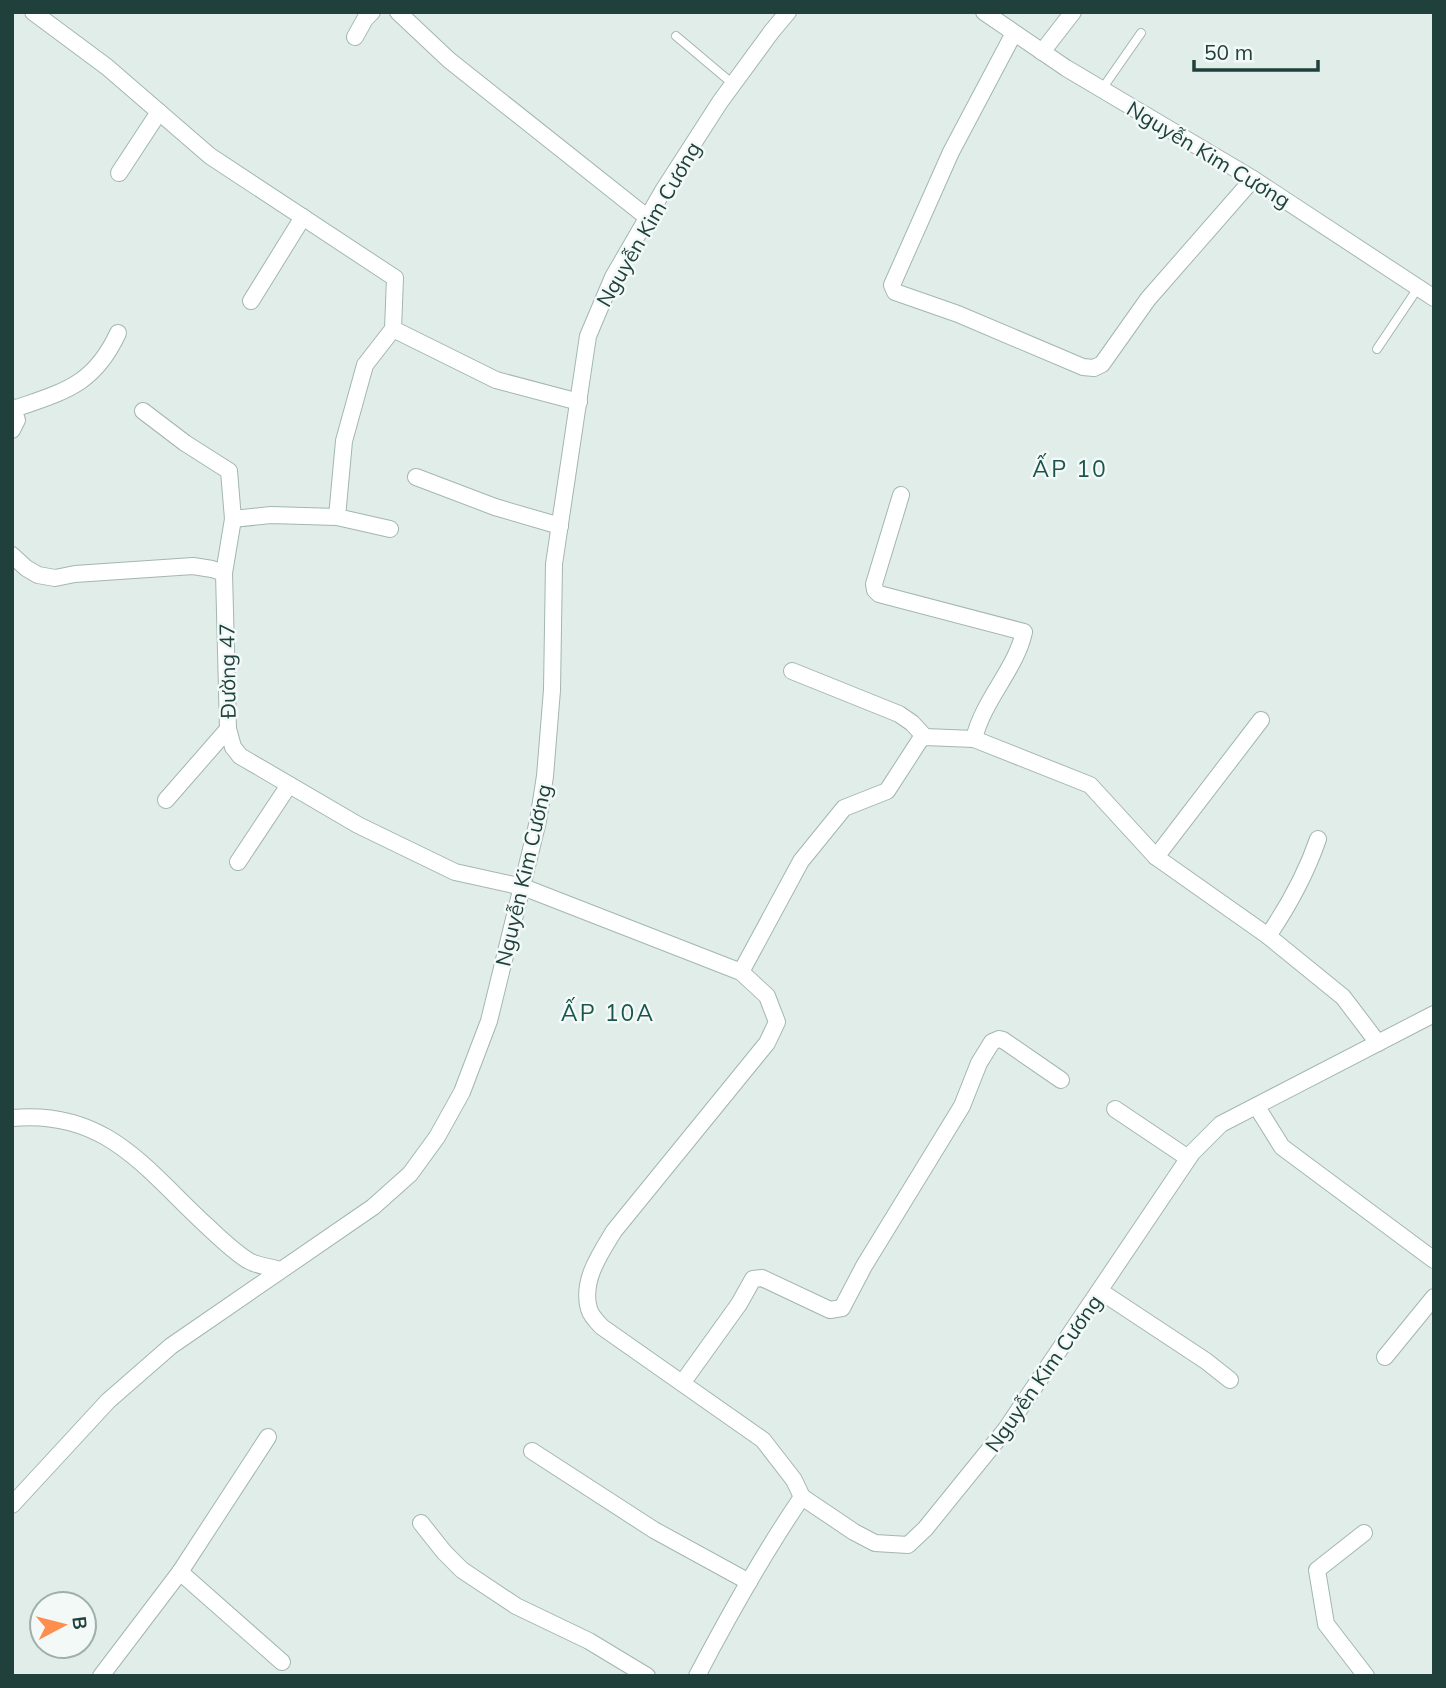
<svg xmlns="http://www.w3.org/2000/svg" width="1446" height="1688" font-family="Mulish,sans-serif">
	<rect width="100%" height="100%" fill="#e1ede9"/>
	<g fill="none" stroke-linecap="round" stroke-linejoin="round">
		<defs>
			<g id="lane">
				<polyline points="676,36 733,84"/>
				<polyline points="1102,89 1141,33"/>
				<polyline points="1377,349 1418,288"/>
			</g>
			<g id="street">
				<polyline points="33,12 107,67 210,156 395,278 393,329 365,365 344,441 337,517"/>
				<polyline points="398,12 449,60 648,218"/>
				<polyline points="984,12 1066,68 1253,179 1434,298"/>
				<polyline points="1014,33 951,152 892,285 895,292 958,314 1083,367 1094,368 1102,364 1148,299 1253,179"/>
				<polyline points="355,37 365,19 372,12"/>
				<polyline points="1042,52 1073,12"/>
				<polyline points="119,173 159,112"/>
				<polyline points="251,301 303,217"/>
				<polyline points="393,329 496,380 579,402"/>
				<polyline points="12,407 17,420 12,430"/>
				<path d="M14,409C65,391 94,385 118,333"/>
				<polyline points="143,411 185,443 229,471 233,519 224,573"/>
				<polyline points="416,477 495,507 560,526"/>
				<path d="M901,495L874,584L875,590L879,594L1024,632C1016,669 983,700 974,739"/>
				<polyline points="233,519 271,515 337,517 390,529"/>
				<path d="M12,555L26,568L38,575L55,578L75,574L193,566L212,569L224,573L228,729L233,747L240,756L358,825L455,872L523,887L741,972L767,996L777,1022L767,1043L614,1231C600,1254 581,1281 589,1309C591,1316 597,1322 602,1327L763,1440L794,1480L802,1497"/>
				<polyline points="792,671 899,714 912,723 925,737"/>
				<polyline points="166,800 228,729"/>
				<polyline points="1156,857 1261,720"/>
				<polyline points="238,862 289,785"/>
				<path d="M1268,936C1289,905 1306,874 1318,839"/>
				<polyline points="741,972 801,861 844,808 887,791 920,740 925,737 974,739 1090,785 1156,857 1268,936 1343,997 1378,1043"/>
				<polyline points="1257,1107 1282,1147 1434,1260"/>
				<polyline points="1115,1109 1188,1158"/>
				<path d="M12,1118C107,1109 146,1170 207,1226C220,1238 234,1252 249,1261C258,1266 271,1267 280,1270"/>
				<polyline points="1100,1291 1206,1361 1230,1380"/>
				<polyline points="1385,1357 1434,1297"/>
				<polyline points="683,1382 739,1304 753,1279 762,1278 830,1310 842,1308 864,1266 962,1106 979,1063 992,1042 999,1039 1003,1040 1061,1080"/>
				<polyline points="532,1451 654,1530 749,1582"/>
				<polyline points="12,1505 108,1401 171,1346 373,1207 410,1174 437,1137 462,1092 489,1021 538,821 545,776 552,690 554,564 588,336 613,277 664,189 720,102 772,31 788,12"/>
				<polyline points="421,1523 444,1552 462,1570 516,1606 589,1641 647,1676"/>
				<polyline points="1364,1533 1317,1570 1326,1624 1366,1676"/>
				<polyline points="180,1572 282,1662"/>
				<polyline points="101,1676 180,1572 268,1437"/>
				<path d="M697,1676C729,1615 763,1554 802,1497L854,1532L875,1543L908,1545L925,1529L1006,1429L1192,1153L1221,1124L1434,1014"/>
			</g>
		</defs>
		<use href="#lane" stroke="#a3b6b1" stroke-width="10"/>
		<use href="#street" stroke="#a3b6b1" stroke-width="18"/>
		<use href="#lane" stroke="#fff" stroke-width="8"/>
		<use href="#street" stroke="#fff" stroke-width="16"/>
	</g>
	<g text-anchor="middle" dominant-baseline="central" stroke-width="5" stroke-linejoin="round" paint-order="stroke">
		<g font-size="21" fill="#1f403b" stroke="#f2f9f7">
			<text transform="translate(1209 154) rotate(31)">Nguyễn Kim Cương</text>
			<text transform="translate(648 224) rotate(-60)">Nguyễn Kim Cương</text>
			<text transform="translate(227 671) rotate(-91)">Đường 47</text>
			<text transform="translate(523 875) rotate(-77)">Nguyễn Kim Cương</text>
			<text transform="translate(1043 1373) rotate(-55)">Nguyễn Kim Cương</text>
		</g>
		<g font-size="23" letter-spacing="2" fill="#19554d" stroke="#f2f9f7">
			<text x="1070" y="468">ẤP 10</text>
			<text x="608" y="1012">ẤP 10A</text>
		</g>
	</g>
	<rect width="1446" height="1688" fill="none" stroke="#1f403b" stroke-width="28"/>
	<g transform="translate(63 1625) rotate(83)"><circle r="33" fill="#f2f9f7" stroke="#9eafac" stroke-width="2"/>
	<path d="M0-5L12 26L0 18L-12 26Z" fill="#ff8d4e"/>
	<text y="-10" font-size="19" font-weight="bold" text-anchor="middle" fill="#1f403b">B</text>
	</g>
	<path d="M1194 60v10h124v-10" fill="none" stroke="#1f403b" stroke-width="3.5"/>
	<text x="1204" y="60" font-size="21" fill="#1f403b" stroke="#f2f9f7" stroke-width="5" paint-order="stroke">50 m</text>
</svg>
